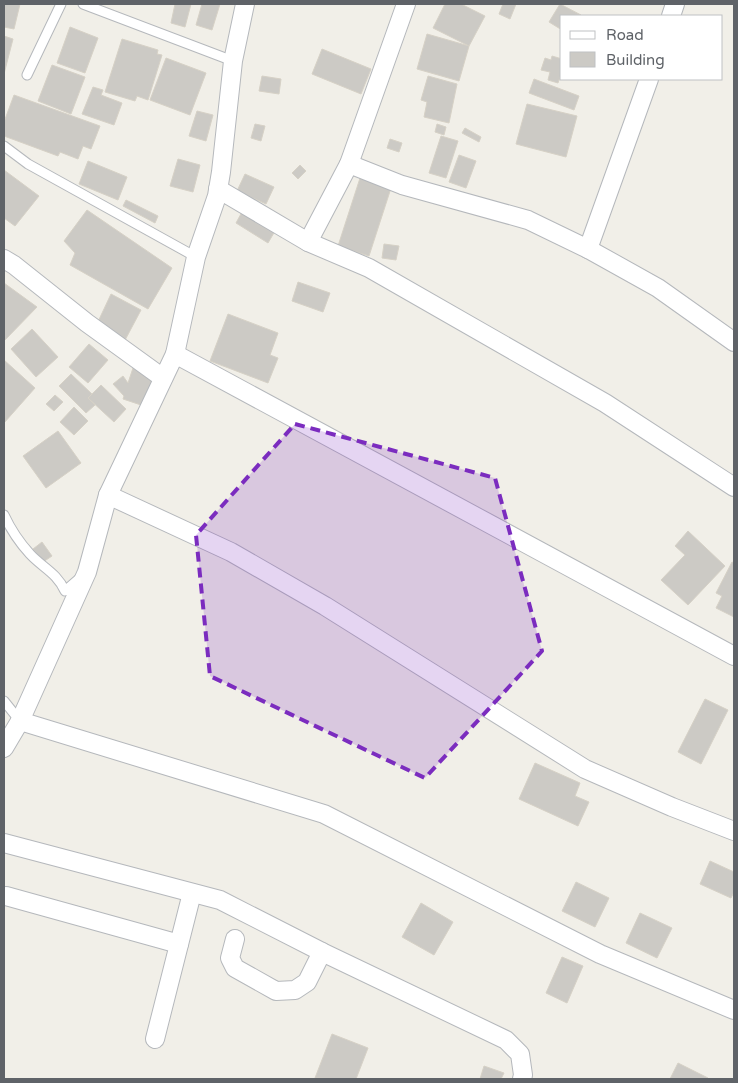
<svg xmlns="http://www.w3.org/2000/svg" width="738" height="1083" font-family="'Varela Round',sans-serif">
	<rect width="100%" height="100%" fill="#f1efe8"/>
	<g fill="#cccac5" stroke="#d6d1c6">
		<polygon points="4,4 20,4 14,29 4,27"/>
		<polygon points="175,4 191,4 185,27 171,23"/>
		<polygon points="202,4 220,4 212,30 196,25"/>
		<polygon points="445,4 461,4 485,16 469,46 433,28"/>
		<polygon points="503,4 516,4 510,19 499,14"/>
		<polygon points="560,4 581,15 562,16 562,30 549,22"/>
		<polygon points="70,27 98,38 85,73 57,63"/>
		<polygon points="427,34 469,46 459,81 417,69"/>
		<polygon points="4,36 13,39 4,74"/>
		<polygon points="122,39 158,50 157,54 162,55 148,100 137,96 135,101 105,92"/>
		<polygon points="322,49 371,69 361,94 312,74"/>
		<polygon points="552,56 562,59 562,71 558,83 548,80 550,72 541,70 545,58 551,60"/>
		<polygon points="166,58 206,73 190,115 150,100"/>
		<polygon points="52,65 85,77 71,114 38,101"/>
		<polygon points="262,76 281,79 279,94 259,91"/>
		<polygon points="428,76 457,84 449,123 424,117 427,102 421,100"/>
		<polygon points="534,79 579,96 574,110 529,93"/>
		<polygon points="93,87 103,90 101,95 122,103 114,125 82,114"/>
		<polygon points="14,95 100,126 91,149 83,146 78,159 60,152 58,156 4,136 4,122"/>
		<polygon points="527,104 577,116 566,157 516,144"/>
		<polygon points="197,111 213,115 206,141 189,136"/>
		<polygon points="255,124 265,126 261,141 251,138"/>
		<polygon points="437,124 446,127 444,135 435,132"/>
		<polygon points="465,128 481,137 479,142 462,133"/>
		<polygon points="441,136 458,141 446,178 429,173"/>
		<polygon points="390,139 402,143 399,152 387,148"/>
		<polygon points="459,155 476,161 466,188 449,182"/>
		<polygon points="178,159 200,165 193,192 170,186"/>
		<polygon points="88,161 127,177 118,200 79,184"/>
		<polygon points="300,165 306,171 298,179 292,173"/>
		<polygon points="4,170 39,196 15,226 4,218"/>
		<polygon points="245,174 274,187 266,204 237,191"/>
		<polygon points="361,175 392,185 369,256 338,246"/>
		<polygon points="126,200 158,216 155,223 123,206"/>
		<polygon points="87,210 172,268 148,309 70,265 75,253 64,241"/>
		<polygon points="242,212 275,231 268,243 236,223"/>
		<polygon points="384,244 399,246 396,260 382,258"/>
		<polygon points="298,282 330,293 323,312 292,301"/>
		<polygon points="4,283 37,307 4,341"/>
		<polygon points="111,294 141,310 124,342 96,326"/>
		<polygon points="228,314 278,333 270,355 278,358 268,383 210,361"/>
		<polygon points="32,329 58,357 36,377 11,349"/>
		<polygon points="89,344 108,360 88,383 69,367"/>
		<polygon points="4,360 35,388 4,423"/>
		<polygon points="133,368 154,375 144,406 123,399 124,396 113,384 123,376 128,383"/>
		<polygon points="71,374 92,394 88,398 95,405 86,413 59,386"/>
		<polygon points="101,385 126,409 114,422 88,398"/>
		<polygon points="55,395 63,402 54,411 46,404"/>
		<polygon points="74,407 88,421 74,435 60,422"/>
		<polygon points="58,431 81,463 46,488 23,456"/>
		<polygon points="688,531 725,566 688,605 661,580 685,555 675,546"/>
		<polygon points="42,542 52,556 43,562 33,549"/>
		<polygon points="732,562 734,563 734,617 716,608 722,596 716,593"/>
		<polygon points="705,699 728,710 701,764 678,752"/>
		<polygon points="535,763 580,783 575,796 589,802 578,826 519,799"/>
		<polygon points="710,861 734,872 734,892 731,898 700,884"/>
		<polygon points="576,882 609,898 595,927 562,911"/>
		<polygon points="421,903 453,922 434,955 402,937"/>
		<polygon points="640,913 672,928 657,958 626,943"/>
		<polygon points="562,957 583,966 567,1003 546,993"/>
		<polygon points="332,1034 368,1048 356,1079 315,1078"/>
		<polygon points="678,1063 708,1078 707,1079 670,1079"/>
		<polygon points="484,1066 504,1073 501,1079 480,1079"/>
	</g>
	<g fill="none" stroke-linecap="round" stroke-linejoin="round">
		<defs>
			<g id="service">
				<polyline points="83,4 233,61"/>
				<polyline points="27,75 61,4"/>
				<polyline points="4,146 28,164 196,257"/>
				<path d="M4,515C11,530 19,542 30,554C43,568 57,573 65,591L80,578"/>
				<polyline points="4,701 20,721"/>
			</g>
			<g id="minor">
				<polyline points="671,16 675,4"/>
				<polyline points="349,164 402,185 528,220 588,249 658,288 734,342"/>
				<polyline points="218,189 308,242 369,268 605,403 734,487"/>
				<polyline points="308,242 349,164 406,4"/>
				<polyline points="588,249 649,79"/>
				<polyline points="4,259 14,265 87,323 163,378"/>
				<polyline points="175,354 734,656"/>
				<polyline points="108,495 231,552 325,606 585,769 672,807 734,831"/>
				<polyline points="20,721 324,814 600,954 734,1010"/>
				<polyline points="4,748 20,721 87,572 108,495 175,354 196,257 217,196 221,172 233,61 245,4"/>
				<polyline points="4,843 220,900 322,952 506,1040 520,1054 523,1075 522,1079"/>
				<polyline points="6,896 179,944"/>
				<polyline points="235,939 230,958 235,968 276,991 295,990 307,982 322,952"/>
				<polyline points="155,1039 192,893"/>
			</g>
		</defs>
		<use href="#service" stroke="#b5b8bc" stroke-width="11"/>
		<use href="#minor" stroke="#b5b8bc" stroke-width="20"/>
		<use href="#service" stroke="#fff" stroke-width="9"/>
		<use href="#minor" stroke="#fff" stroke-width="18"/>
	</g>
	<path fill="#7b2cbf" fill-opacity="0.2" stroke="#7b2cbf" stroke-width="4" stroke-dasharray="10 6" stroke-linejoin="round" d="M295,424L495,478L542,651L425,778L210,676L196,535Z"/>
	<rect width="738" height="1083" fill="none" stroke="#5f6368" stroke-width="10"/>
	<rect x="560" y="15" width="162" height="65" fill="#ffffff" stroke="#bfc1c3"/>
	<rect x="570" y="31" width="25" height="8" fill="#ffffff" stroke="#bfc1c3"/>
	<text x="606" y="40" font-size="15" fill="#5f6368">Road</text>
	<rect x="570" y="52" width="25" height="15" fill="#cccac5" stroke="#bfc1c3"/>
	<text x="606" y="65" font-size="15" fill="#5f6368">Building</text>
</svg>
